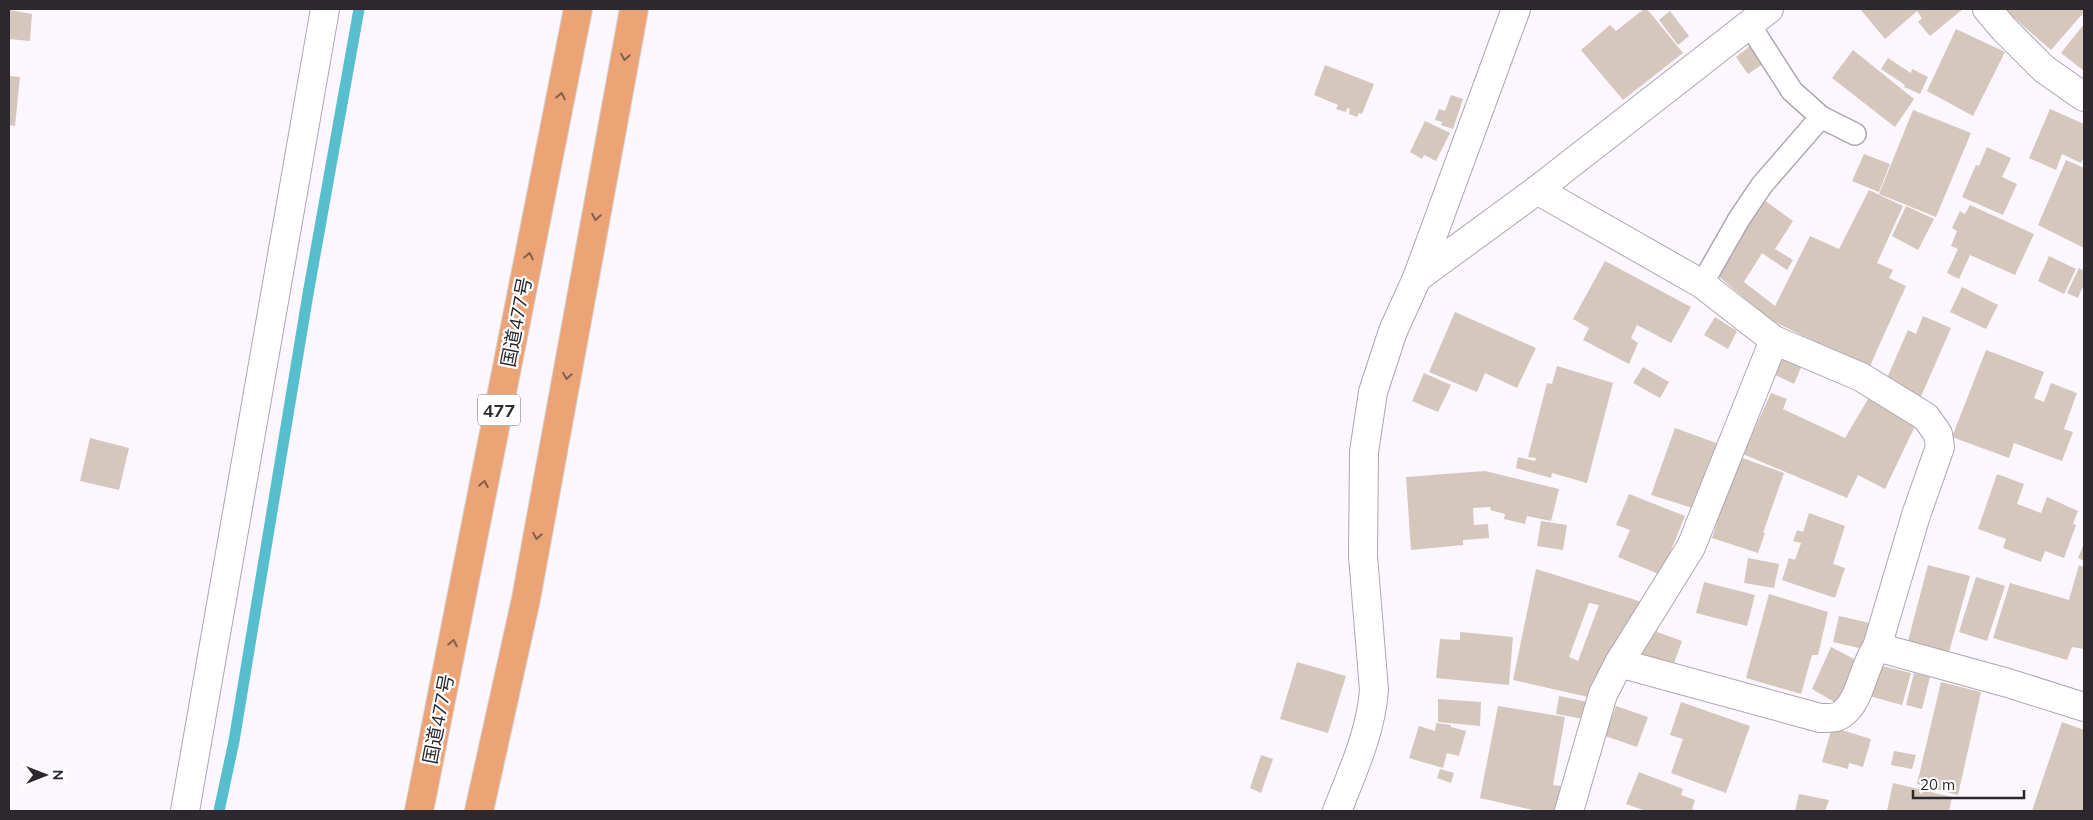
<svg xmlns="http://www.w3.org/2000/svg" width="2093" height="820" font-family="Mulish,'Noto Sans JP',sans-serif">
	<rect width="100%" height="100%" fill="#fcf6ff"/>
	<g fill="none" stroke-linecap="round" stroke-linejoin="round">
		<polyline stroke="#56becd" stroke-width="11" points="219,811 234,741 308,294 359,9"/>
	</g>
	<g fill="#d5c7bc" fill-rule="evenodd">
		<polygon points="1644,9 1647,9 1683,53 1623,100 1581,50 1610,25 1616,31"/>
		<polygon points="1860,9 1963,9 1930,36 1918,22 1922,18 1917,11 1885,39"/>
		<polygon points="2004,9 2084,9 2084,12 2051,50"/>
		<polygon points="9,10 32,14 30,41 9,39"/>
		<polygon points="1670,11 1689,36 1678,45 1659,20"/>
		<polygon points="2084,24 2084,71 2061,53"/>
		<polygon points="1956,29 2005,52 1973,116 1927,91"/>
		<polygon points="1753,44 1766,62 1748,74 1736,57"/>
		<polygon points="1853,50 1914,99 1895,127 1832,78"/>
		<polygon points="1888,58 1911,73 1912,69 1928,77 1920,94 1904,87 1905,85 1881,69"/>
		<polygon points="1325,65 1374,84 1362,114 1359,113 1357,117 1349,114 1350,109 1347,108 1346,112 1336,109 1338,105 1314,95"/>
		<polygon points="9,76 20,77 15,126 9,125"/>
		<polygon points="1451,95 1463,99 1453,129 1441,125 1442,122 1435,120 1439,109 1445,111"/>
		<polygon points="2050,109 2084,124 2084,156 2081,163 2062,154 2056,170 2029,158"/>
		<polygon points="1913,110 1971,133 1936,217 1879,194"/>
		<polygon points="1425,121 1450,133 1436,161 1424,155 1422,159 1410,152"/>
		<polygon points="1987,147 2011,158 2002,177 2017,184 2003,215 1962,197 1976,165 1979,166"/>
		<polygon points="1864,154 1890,164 1879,192 1852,181"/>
		<polygon points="2066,160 2084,168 2084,248 2038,225"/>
		<polygon points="1869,190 1903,206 1877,263 1893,270 1889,278 1906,286 1869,368 1771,320 1717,275 1764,200 1793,221 1775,249 1793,260 1787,270 1762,253 1744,282 1775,306 1810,236 1839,249"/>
		<polygon points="1970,205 2034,234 2015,275 1970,255 1959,279 1947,273 1958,249 1951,246 1957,231 1952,228 1960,211 1965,214"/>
		<polygon points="1906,206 1934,219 1918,250 1892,236"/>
		<polygon points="2049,256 2076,269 2064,294 2038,281"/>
		<polygon points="1605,261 1691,307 1671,343 1637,325 1631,338 1638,343 1629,364 1583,340 1589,328 1573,319"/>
		<polygon points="2079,268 2084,271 2084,284 2078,298 2067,293"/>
		<polygon points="1962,287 1998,305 1986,329 1950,312"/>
		<polygon points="1455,312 1536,348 1517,388 1485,373 1477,392 1429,372"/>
		<polygon points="1923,316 1951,328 1919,401 1887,378 1908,330 1916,334"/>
		<polygon points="1715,317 1737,331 1728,349 1704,335"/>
		<polygon points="1986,350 2044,372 2034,398 2044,402 2051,383 2077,393 2064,429 2073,432 2062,461 2014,443 2009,458 1952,437"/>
		<polygon points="1778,351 1803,363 1794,384 1769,372"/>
		<polygon points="1557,366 1613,383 1587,483 1552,473 1551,478 1516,468 1518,457 1535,461 1536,458 1528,457 1547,383 1552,384"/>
		<polygon points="1643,367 1669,382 1660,398 1633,383"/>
		<polygon points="1424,373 1451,385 1438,412 1412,401"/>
		<polygon points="1771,393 1787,399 1783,409 1845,438 1868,399 1916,424 1885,489 1858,475 1847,498 1743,454"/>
		<polygon points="1675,428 1719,444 1696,509 1651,495"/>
		<polygon points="90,438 129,448 119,490 80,481"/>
		<polygon points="1734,455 1784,473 1763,533 1765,533 1758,553 1712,538 1717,523 1711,522"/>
		<polygon points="1485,471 1559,489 1551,521 1527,516 1525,524 1504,519 1505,514 1490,510 1491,507 1473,508 1474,525 1488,524 1489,538 1463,540 1463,545 1411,550 1406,477"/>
		<polygon points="1997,474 2024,484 2017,504 2041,513 2047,497 2078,511 2073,524 2076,525 2064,558 2045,551 2041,562 2003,548 2006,539 1978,529"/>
		<polygon points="1629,494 1685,516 1661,575 1618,557 1630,530 1616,525"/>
		<polygon points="1809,513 1845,526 1833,564 1845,568 1835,598 1782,580 1789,558 1795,560 1801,543 1793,541 1797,530 1803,532"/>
		<polygon points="1541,521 1567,525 1563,550 1537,546"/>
		<polygon points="2084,543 2084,561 2078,558"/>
		<polygon points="1748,558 1779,564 1774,588 1744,583"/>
		<polygon points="1928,565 1970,576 1949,652 1908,641"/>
		<polygon points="2079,565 2084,567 2084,649 2072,647 2067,660 1993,638 2010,583 2069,600"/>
		<path d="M1536,569L1642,602L1588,697L1513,680ZM1589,603L1599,605L1578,661L1569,657Z"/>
		<polygon points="1976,577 2005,586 1987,641 1959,632"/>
		<polygon points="1704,582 1755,595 1747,626 1696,613"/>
		<polygon points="1769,594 1828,612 1818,655 1812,655 1801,694 1746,678"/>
		<polygon points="1839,616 1870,623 1863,649 1833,642"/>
		<polygon points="1649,629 1682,641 1672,669 1639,657"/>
		<polygon points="1460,632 1513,637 1509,685 1436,678 1440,639 1460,640"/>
		<polygon points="1831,647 1860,662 1838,704 1812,689"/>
		<polygon points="1297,662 1346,676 1328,733 1280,719"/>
		<polygon points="1878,665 1911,673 1902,705 1869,696"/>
		<polygon points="1914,673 1930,677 1922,709 1906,705"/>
		<polygon points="1941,682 1981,692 1958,795 1917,784"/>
		<polygon points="1559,696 1588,702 1584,719 1556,714"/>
		<polygon points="1438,699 1481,702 1480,726 1438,722"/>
		<polygon points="1681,702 1750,726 1726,793 1671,773 1683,739 1670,735"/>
		<polygon points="1498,706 1565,717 1553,785 1567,787 1560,811 1537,811 1480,798"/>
		<polygon points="1616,706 1648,717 1637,747 1605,736"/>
		<polygon points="2062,722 2084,730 2084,811 2032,811"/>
		<polygon points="1436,723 1451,725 1451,727 1466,731 1459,756 1447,753 1443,768 1409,758 1419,726 1435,731"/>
		<polygon points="1832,727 1871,739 1863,767 1849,763 1848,769 1822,762"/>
		<polygon points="1894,751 1916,755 1912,769 1891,765"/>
		<polygon points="1261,755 1273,759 1261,793 1250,788"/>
		<polygon points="1440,769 1454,773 1451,783 1437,778"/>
		<polygon points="1639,772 1683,789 1681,795 1695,800 1692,809 1698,811 1646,811 1626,804"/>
		<polygon points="1893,783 1952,797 1949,811 1887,811"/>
		<polygon points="1799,794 1829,800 1825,811 1795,811"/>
	</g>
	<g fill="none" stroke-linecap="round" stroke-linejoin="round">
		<defs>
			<g id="service">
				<polyline points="1749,24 1792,91 1821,117 1855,134"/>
				<polyline points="1702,284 1739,219 1762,185 1821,117"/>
			</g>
			<g id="minor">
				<polyline points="1987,9 2004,29 2044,69 2084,97"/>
				<path d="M1537,190L1702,284L1774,340L1861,377L1926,417L1938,434L1940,447L1916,515L1877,647C1863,666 1861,700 1843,713C1837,719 1828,718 1820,718L1619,663"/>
				<polyline points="1417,278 1537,190 1769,9"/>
				<polyline points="1877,647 2008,683 2084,707"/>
				<polyline points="185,811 325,9"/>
				<polyline points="1569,811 1603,694 1619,663 1691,547 1774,340"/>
			</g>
			<path id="tertiary" d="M1337,811C1352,773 1371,732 1374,690L1363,556L1364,452L1373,392L1393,331L1417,278L1516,9"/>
			<g id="trunk">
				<polyline points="419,811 578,9"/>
				<polyline points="479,811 526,599 634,9"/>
			</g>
		</defs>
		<use href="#service" stroke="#aea5b2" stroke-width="24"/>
		<use href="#minor" stroke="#aea5b2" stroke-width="30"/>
		<use href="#tertiary" stroke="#aea5b2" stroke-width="30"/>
		<use href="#trunk" stroke="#d5d4d5" stroke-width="30"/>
		<use href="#service" stroke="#fff" stroke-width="21"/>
		<use href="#minor" stroke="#fff" stroke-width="28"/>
		<use href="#tertiary" stroke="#fff" stroke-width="28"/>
		<use href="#trunk" stroke="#eca476" stroke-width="28"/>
	</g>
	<defs><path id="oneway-chevron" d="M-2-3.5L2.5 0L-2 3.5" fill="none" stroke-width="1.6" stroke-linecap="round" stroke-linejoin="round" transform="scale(1.25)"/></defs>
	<g stroke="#82604e">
		<use href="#oneway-chevron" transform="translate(625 57) rotate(100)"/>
		<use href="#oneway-chevron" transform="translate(561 96) rotate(-79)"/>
		<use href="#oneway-chevron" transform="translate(596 217) rotate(100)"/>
		<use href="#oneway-chevron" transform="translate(529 256) rotate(-79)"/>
		<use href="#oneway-chevron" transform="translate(567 376) rotate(100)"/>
		<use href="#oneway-chevron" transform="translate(484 484) rotate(-79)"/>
		<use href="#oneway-chevron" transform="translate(537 536) rotate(100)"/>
		<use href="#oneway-chevron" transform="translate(453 643) rotate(-79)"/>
	</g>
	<g text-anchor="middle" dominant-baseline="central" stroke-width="4.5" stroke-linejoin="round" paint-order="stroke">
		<rect fill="#fff" stroke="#6b686d" stroke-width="1" x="478" y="394.5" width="42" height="31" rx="4"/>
		<g font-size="18" font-weight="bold" fill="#2c282e">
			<text x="499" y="410">477</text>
		</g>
		<g font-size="19" fill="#2c282e" stroke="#fff">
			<text transform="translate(516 322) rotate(-79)">国道477号</text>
			<text transform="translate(438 719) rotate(-79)">国道477号</text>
		</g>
	</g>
	<rect width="2093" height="820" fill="none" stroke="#2c282e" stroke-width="20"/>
	<g transform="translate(45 775) rotate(90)" stroke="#ffffff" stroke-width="4" paint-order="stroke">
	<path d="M0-4L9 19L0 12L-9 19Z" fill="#2c282e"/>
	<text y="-8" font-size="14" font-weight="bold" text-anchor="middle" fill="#2c282e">N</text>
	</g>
	<path d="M1913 790v8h111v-8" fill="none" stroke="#2c282e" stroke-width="2.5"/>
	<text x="1920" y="790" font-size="15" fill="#2c282e" stroke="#ffffff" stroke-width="4" paint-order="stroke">20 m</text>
</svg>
